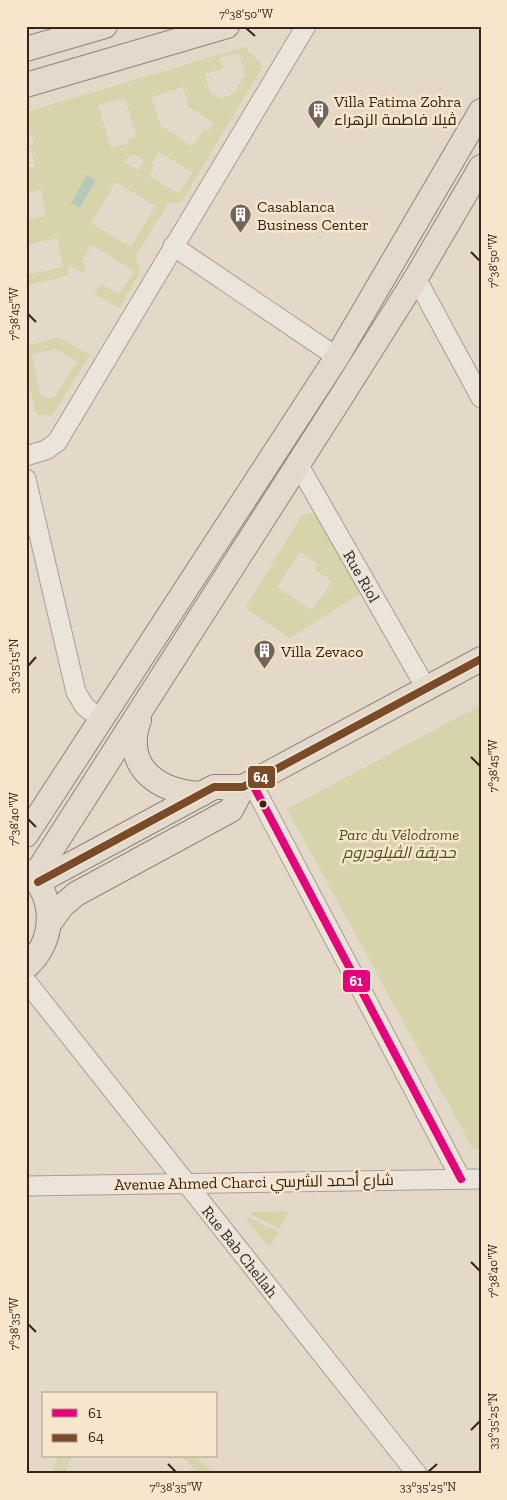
<svg xmlns="http://www.w3.org/2000/svg" width="507" height="1500" font-family="'Zilla Slab',Cairo,serif">
	<rect width="100%" height="100%" fill="#e4d9c9"/>
	<g fill="#d7d3aa" fill-rule="evenodd">
		<path d="M245,47L263,66L181,203H168L136,256L140,273L119,308L95,294L101,284L119,295L134,271L92,245L81,262L87,266L83,273L69,265L67,276L26,285V275L63,267L57,238L26,245V220L46,216L41,190L26,193V169L35,166L30,146L34,144L30,129H26V112ZM239,53L246,77L241,78L242,82L237,84L238,88L234,93L220,99L210,93L205,74L222,69L219,58ZM183,87L189,107L214,123L208,131L204,129L193,147L161,126L151,97ZM125,98L136,136L128,139L129,143L111,148L98,105ZM159,152L192,172L179,194L149,176L154,166L152,164ZM133,154L144,161L138,170L124,162ZM87,175L96,181L80,208L71,202ZM116,182L155,206L131,247L91,223Z"/>
		<path d="M58,337L90,355L52,416L36,414L26,370V346ZM56,349L77,361L55,397L47,399L40,394L32,354Z"/>
		<path d="M315,512L361,593L290,638L245,608L303,514ZM300,552L318,564L315,570L332,581L312,610L277,587Z"/>
		<polygon points="481,705 481,1149 473,1149 287,809"/>
		<polygon points="288,1211 280,1229 250,1214 252,1212"/>
		<polygon points="248,1217 279,1232 269,1247 247,1220"/>
		<polygon points="59,1456 72,1456 64,1474 51,1474"/>
		<polygon points="181,1456 195,1456 214,1474 200,1474"/>
	</g>
	<polygon fill="#b5c8ba" points="87,175 96,180 80,208 71,203"/>
	<g fill="none" stroke-linecap="round" stroke-linejoin="round">
		<defs>
			<g id="minor">
				<polyline points="173,246 337,357"/>
				<polyline points="416,278 481,398"/>
				<polyline points="26,456 46,450 57,442 306,26"/>
				<path id="s1" d="M298,464L426,688"/>
				<polyline points="26,479 76,692 85,707 102,719"/>
				<polyline points="252,783 461,1179"/>
				<path id="s2" d="M26,981L417,1474"/>
				<polyline points="26,1186 481,1179"/>
			</g>
			<g id="major">
				<polyline points="26,49 105,26"/>
				<polyline points="26,85 227,26"/>
				<path d="M139,720C122,768 159,792 202,794"/>
				<polyline points="26,835 337,357 481,111"/>
				<polyline points="34,877 343,394 416,278 481,167"/>
				<polyline points="38,882 214,787 243,787 481,659"/>
				<polyline points="49,924 62,906 76,894 231,810 243,787"/>
				<path d="M26,967C55,942 57,898 28,872"/>
			</g>
		</defs>
		<use href="#minor" stroke="#a89e93" stroke-width="21"/>
		<use href="#major" stroke="#8e8479" stroke-width="26"/>
		<use href="#minor" stroke="#ebe4db" stroke-width="19"/>
		<use href="#major" stroke="#e3d9cc" stroke-width="24"/>
		<defs>
			<polyline id="bus-1" points="252,783 461,1179"/>
			<polyline id="bus-2" points="38,882 214,787 243,787 481,659"/>
		</defs>
		<use href="#bus-1" stroke="#f7e6cc" stroke-width="11"/>
		<use href="#bus-2" stroke="#f7e6cc" stroke-width="11"/>
		<use href="#bus-1" stroke="#e5007d" stroke-width="8"/>
		<use href="#bus-2" stroke="#7a4b2a" stroke-width="8"/>
	</g>
	<path fill="none" stroke="#36251b" stroke-width="2" d="M246,28L255,36M471,252L480,261M28,314L36,322M28,666L36,657M471,757L480,766M28,819L36,827M471,1262L480,1271M28,1324L36,1332M471,1430L480,1421M168,1464L176,1472M428,1472L437,1464"/>
	<defs>
		<symbol id="building-pin" viewBox="-11 -11 22 30"><path d="M0 17L-7.5 6A9.5 9.5 0 1 1 7.5 6Z" fill="#736458" stroke="#f7e6cc"/><path d="M-4-6H4V6H1V3H-1V6H-4ZM-2.5-4.3h1.7v1.8h-1.7ZM.8-4.3h1.7v1.8H.8ZM-2.5-1h1.7V.8h-1.7ZM.8-1h1.7V.8H.8Z" fill="#fff"/></symbol>
	</defs>
	<g fill-rule="evenodd">
		<use href="#building-pin" x="306" y="98" width="25" height="34"/>
		<use href="#building-pin" x="228" y="202" width="25" height="34"/>
		<use href="#building-pin" x="252" y="638" width="25" height="34"/>
	</g>
	<circle fill="#36251b" stroke="#f7e6cc" stroke-width="2" cx="263" cy="804" r="4.5"/>
	<g text-anchor="middle" dominant-baseline="central" stroke-width="5" stroke-linejoin="round" paint-order="stroke">
		<g font-size="16" fill="#36251b" stroke="#f7e6cc" text-anchor="start">
			<text x="334" y="101">Villa Fatima Zohra<tspan x="334" dy="18">ڤيلا فاطمة الزهراء</tspan></text>
			<text x="257" y="206">Casablanca<tspan x="257" dy="18">Business Center</tspan></text>
			<text x="281" y="651">Villa Zevaco</text>
		</g>
		<g font-size="16" fill="#36251b" stroke="#f7e6cc">
			<text stroke="none"><textPath href="#s1" startOffset="129">Rue Riol</textPath></text>
			<text transform="translate(254 1182) rotate(-1)">Avenue Ahmed Charci شارع أحمد الشرسي</text>
			<text stroke="none"><textPath href="#s2" startOffset="345">Rue Bab Chellah</textPath></text>
		</g>
		<g font-size="16" font-style="italic" fill="#4c5420" stroke="#f7e6cc">
			<text x="399" y="834">Parc du Vélodrome<tspan x="399" dy="18">حديقة الڤيلودروم</tspan></text>
		</g>
	</g>
	<g stroke="#f7e6cc" stroke-width="2">
		<rect x="247" y="765" width="29" height="24" rx="5" fill="#7a4b2a"/>
		<rect x="342" y="969" width="29" height="24" rx="5" fill="#e5007d"/>
	</g>
	<g font-size="14" text-anchor="middle" font-weight="bold" fill="#fff">
		<text x="261" y="782">64</text>
		<text x="356" y="986">61</text>
	</g>
	<rect width="507" height="1500" fill="none" stroke="#f7e6cc" stroke-width="55"/>
	<rect x="42" y="1392" width="175" height="65" fill="#f7e6cc" stroke="#aa9985"/>
	<rect x="52" y="1409" width="25" height="8" fill="#e5007d" stroke="#aa9985"/>
	<text x="88" y="1418" font-size="15" fill="#36251b">61</text>
	<rect x="52" y="1434" width="25" height="8" fill="#7a4b2a" stroke="#aa9985"/>
	<text x="88" y="1442" font-size="15" fill="#36251b">64</text>
	<rect x="28" y="28" width="452" height="1444" fill="none" stroke="#36251b" stroke-width="2"/>
	<g font-size="12" text-anchor="middle" fill="#36251b">
		<text x="246" y="18">7°38'50"W</text>
		<text transform="translate(493 261) rotate(-90)" y="4">7°38'50"W</text>
		<text transform="translate(14 314) rotate(-90)" y="4">7°38'45"W</text>
		<text transform="translate(14 666) rotate(-90)" y="4">33°35'15"N</text>
		<text transform="translate(493 766) rotate(-90)" y="4">7°38'45"W</text>
		<text transform="translate(14 819) rotate(-90)" y="4">7°38'40"W</text>
		<text transform="translate(493 1271) rotate(-90)" y="4">7°38'40"W</text>
		<text transform="translate(14 1324) rotate(-90)" y="4">7°38'35"W</text>
		<text transform="translate(493 1421) rotate(-90)" y="4">33°35'25"N</text>
		<text x="176" y="1491">7°38'35"W</text>
		<text x="428" y="1491">33°35'25"N</text>
	</g>
</svg>
